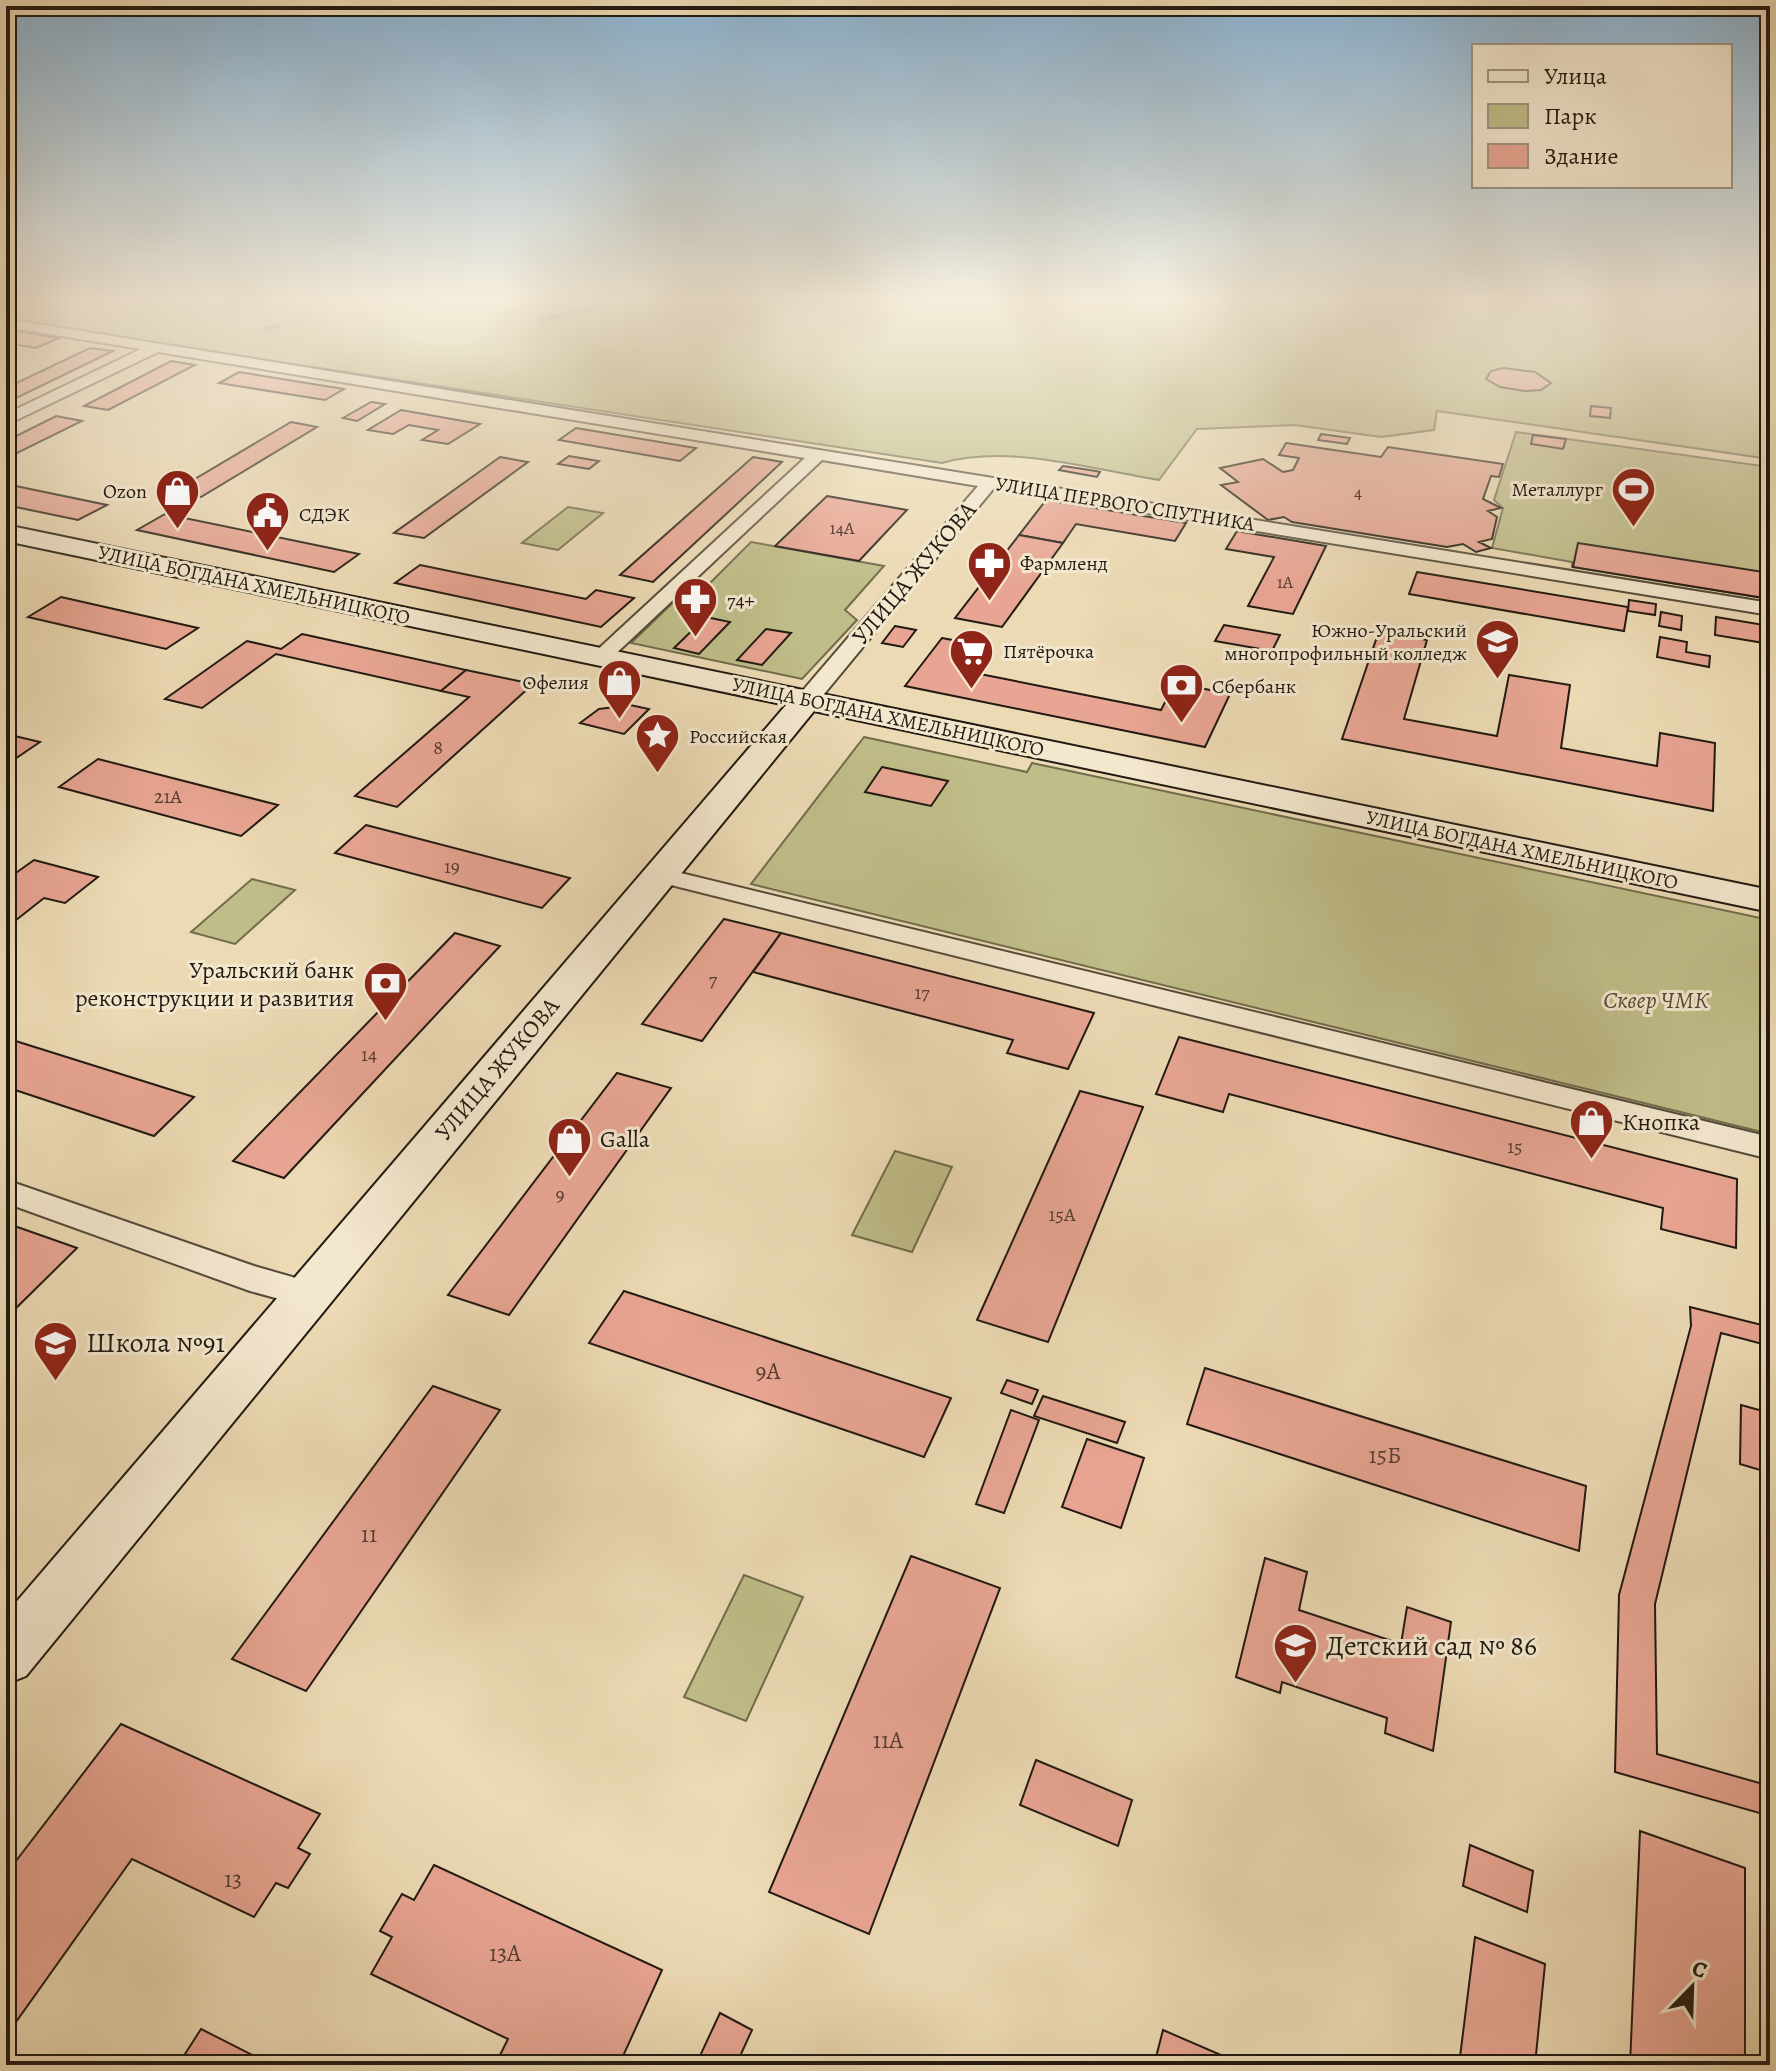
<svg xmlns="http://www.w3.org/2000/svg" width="1776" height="2071" font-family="Alegreya,serif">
	<rect width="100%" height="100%" fill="#ecdab4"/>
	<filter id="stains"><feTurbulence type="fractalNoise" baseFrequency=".0025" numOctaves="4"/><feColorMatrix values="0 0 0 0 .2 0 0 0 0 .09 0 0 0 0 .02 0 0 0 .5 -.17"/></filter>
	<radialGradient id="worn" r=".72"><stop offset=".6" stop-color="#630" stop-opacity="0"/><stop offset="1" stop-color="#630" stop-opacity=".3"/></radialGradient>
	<g fill="#bfbd88" stroke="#706c4c" stroke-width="2">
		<path d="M6,296H1770V459L1437,411L1434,430L1381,437L1295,425L1197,429L1159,480C1091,469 1009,444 942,463L6,320Z"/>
		<polygon points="1516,432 1770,467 1770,599 1572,567 1572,562 1492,548 1503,508 1494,500"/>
		<polygon points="568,507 603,513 558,550 522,543"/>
		<polygon points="751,542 884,566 845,610 857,620 802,679 631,643 687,589 707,586"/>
		<polygon points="864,737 1027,772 1032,763 1770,920 1770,1134 751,884"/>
		<polygon points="252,879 295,890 235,944 191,932"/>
		<polygon points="895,1151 952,1167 912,1252 852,1235"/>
		<polygon points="744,1575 803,1597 746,1721 684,1697"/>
	</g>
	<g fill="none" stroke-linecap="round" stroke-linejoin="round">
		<g stroke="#6d7876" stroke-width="5">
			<polyline points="625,300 646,296"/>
			<polyline points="540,320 610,304"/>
			<polyline points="266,329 277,326"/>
		</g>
	</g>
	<g fill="#e8a593" stroke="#211a11" stroke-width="2">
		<polygon points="6,329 59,338 36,348 6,343"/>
		<polygon points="90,348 113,351 6,403 6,388"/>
		<polygon points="171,361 195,365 108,410 84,406"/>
		<polygon points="1503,368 1535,372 1551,383 1541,390 1525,391 1500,387 1486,379 1491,371"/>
		<polygon points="239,372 344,389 325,400 219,383"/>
		<polygon points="371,402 385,404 357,421 343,418"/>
		<polygon points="1591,406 1611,408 1610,418 1590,416"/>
		<polygon points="401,410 480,424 448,444 422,440 438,430 409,425 393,434 368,430"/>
		<polygon points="56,416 82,421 11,456 6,455 6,441"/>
		<polygon points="291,422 317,427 201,497 173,492"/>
		<polygon points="576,428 696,448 680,461 559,440"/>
		<polygon points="1321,434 1350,438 1347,444 1318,440"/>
		<polygon points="1533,435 1566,439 1563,449 1531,444"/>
		<polygon points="1286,443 1381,457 1388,447 1503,464 1499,477 1491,476 1483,499 1501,508 1488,511 1497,517 1492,539 1479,542 1491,548 1476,552 1463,544 1447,547 1292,522 1284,517 1268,520 1221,485 1238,482 1220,468 1263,459 1283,472 1293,470 1299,458 1279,455"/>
		<polygon points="569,456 599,461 589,469 558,464"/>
		<polygon points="500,457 528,462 424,538 394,533"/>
		<polygon points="753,457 782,462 653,582 620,575"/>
		<polygon points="1063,466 1096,471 1100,472 1097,477 1059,470"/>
		<polygon points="6,484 107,505 78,520 6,505"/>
		<polygon points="827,496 907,510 859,561 775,546"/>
		<polygon points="1046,500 1186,523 1175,541 1076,524 1063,543 1019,535"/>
		<polygon points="165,514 359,554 334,572 137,530"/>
		<polygon points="1237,531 1326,546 1293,614 1248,606 1274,557 1226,549"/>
		<polygon points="1019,535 1063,543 1002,627 955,618"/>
		<polygon points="1578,543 1770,573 1770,599 1573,567"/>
		<polygon points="420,565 586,599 596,590 634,598 601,627 395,583"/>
		<polygon points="1417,572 1628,607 1624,631 1409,594"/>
		<polygon points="61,597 198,628 166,649 28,617"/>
		<polygon points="1629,600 1656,604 1655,615 1628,611"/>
		<polygon points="1661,612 1682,616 1681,630 1659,626"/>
		<polygon points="706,617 730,622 699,654 674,648"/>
		<polygon points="1716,617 1770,626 1770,644 1715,635"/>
		<polygon points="1224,625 1280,635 1272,651 1215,641"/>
		<polygon points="895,626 916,630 903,647 882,643"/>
		<polygon points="766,629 791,633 762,665 737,660"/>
		<polygon points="1379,631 1427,640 1404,719 1497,736 1509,675 1570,685 1561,748 1657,766 1660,733 1715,743 1713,811 1342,739"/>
		<polygon points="302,634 466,670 441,691 276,654 202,708 165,699 247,641 281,649"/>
		<polygon points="1660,637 1687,642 1686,652 1710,656 1709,667 1657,657"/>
		<polygon points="942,638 989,647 970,672 1161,710 1175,683 1230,694 1205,747 905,686"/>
		<polygon points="466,670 533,684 397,807 355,796 469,697 441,691"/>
		<polygon points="630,705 649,709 624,734 580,723 599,709"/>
		<polygon points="6,734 40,742 6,765"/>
		<polygon points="98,759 278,805 241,836 59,787"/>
		<polygon points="882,767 948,781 931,806 865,792"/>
		<polygon points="366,825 570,878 542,908 335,853"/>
		<polygon points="34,860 98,877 65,903 44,898 6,928 6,880"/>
		<polygon points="724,919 781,933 702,1041 642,1024"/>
		<polygon points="455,933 500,946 284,1178 233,1161"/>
		<polygon points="781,933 1094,1013 1068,1069 1007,1053 1013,1040 753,972"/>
		<polygon points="1179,1037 1737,1179 1736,1248 1661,1229 1663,1208 1229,1094 1223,1112 1156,1094"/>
		<polygon points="6,1038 194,1097 154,1136 6,1087"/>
		<polygon points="617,1073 671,1088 509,1315 448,1295"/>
		<polygon points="1080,1091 1143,1107 1048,1342 977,1320"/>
		<polygon points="6,1223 77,1248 6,1318"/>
		<polygon points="624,1291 951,1398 924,1457 589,1343"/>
		<polygon points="1690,1307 1770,1327 1770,1346 1721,1333 1655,1604 1657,1754 1770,1786 1770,1816 1615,1772 1619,1595 1691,1326"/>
		<polygon points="1205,1368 1586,1486 1579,1551 1187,1424"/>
		<polygon points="1007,1380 1038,1390 1032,1404 1001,1393"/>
		<polygon points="433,1386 500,1410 306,1691 232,1659"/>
		<polygon points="1043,1396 1125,1422 1117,1443 1034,1416"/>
		<polygon points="1741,1405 1770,1413 1770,1473 1740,1464"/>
		<polygon points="1011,1410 1039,1420 1004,1513 976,1504"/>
		<polygon points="1087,1439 1144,1458 1121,1528 1062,1507"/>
		<polygon points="911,1556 1000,1588 869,1934 769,1892"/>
		<polygon points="1265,1558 1307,1572 1299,1610 1401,1644 1407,1607 1451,1622 1433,1751 1385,1733 1387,1718 1282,1682 1280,1693 1236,1677"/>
		<polygon points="121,1724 320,1814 298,1848 310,1854 288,1888 276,1883 254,1917 132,1859 6,2036 6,1874"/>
		<polygon points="1036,1760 1132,1800 1118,1846 1020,1805"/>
		<polygon points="1640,1831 1745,1868 1745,2065 1630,2065"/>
		<polygon points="1470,1845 1533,1871 1527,1912 1463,1886"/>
		<polygon points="434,1865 662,1970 619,2065 495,2065 508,2039 371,1974 392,1937 380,1931 402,1894 414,1900"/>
		<polygon points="1475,1937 1545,1964 1535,2065 1459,2065"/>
		<polygon points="720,2013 752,2030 736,2065 711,2065 699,2058"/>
		<polygon points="201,2029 272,2065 178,2065"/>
		<polygon points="1163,2030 1244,2065 1154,2065"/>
	</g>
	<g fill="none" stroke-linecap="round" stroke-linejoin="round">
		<defs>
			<g id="street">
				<polygon points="6,319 1770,603 1770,615 994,488 815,705 807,706 796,700 799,695 978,486 822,460 608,661 594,661 591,657 594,653 805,458 158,352 6,425 6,414 141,349 6,327"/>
				<polygon points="660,868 1770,1137 1770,1159 651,880 648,875"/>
				<polygon points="6,1180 254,1266 320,1285 324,1294 320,1303 308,1307 250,1291 6,1203"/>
			</g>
			<polygon id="secondary" points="6,525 1770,890 1770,912 814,711 26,1676 6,1684 6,1614 786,705 6,541"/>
		</defs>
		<use href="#street" stroke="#544a3a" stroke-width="4"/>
		<use href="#secondary" stroke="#211a11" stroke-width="4"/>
		<use href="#street" fill="#f3e7ce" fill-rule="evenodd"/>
		<use href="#secondary" fill="#f3e7ce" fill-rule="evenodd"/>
	</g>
	<linearGradient id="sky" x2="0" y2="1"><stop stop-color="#8bb5d5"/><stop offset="0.51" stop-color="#f6eedd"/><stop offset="1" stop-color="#f6eedd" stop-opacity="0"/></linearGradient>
	<rect width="1776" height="586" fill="url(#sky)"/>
	<defs>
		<symbol id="stadium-pin" viewBox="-11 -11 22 30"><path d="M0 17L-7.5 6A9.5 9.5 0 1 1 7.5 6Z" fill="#8f2418" stroke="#f3e7ce"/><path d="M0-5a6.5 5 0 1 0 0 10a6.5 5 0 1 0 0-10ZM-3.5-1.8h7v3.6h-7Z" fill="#fff"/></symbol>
		<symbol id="shop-pin" viewBox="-11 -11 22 30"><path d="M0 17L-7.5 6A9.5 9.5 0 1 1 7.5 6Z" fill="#8f2418" stroke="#f3e7ce"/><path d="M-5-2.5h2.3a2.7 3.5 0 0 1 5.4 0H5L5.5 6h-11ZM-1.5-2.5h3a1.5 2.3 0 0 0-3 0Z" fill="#fff"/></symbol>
		<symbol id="civic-pin" viewBox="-11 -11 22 30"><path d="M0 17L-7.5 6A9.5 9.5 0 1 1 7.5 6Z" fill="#8f2418" stroke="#f3e7ce"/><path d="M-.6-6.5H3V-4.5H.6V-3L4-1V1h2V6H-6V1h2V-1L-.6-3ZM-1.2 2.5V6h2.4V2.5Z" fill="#fff"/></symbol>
		<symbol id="pharmacy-pin" viewBox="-11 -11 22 30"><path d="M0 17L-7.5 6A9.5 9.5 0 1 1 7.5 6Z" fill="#8f2418" stroke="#f3e7ce"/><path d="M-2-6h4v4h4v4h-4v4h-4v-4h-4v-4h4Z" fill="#fff"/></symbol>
		<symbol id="university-pin" viewBox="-11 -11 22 30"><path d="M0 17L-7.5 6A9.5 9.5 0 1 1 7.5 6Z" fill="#8f2418" stroke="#f3e7ce"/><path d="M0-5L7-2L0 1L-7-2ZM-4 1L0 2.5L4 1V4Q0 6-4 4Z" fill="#fff"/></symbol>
		<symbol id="supermarket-pin" viewBox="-11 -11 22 30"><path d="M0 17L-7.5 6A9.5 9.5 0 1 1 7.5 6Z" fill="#8f2418" stroke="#f3e7ce"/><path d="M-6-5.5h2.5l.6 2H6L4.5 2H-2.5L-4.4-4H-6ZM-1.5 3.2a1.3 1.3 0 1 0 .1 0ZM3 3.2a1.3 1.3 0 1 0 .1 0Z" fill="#fff"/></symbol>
		<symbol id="bank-pin" viewBox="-11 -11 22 30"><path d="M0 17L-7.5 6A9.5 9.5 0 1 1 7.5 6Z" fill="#8f2418" stroke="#f3e7ce"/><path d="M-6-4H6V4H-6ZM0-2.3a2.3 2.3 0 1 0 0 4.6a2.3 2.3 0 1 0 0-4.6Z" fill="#fff"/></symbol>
		<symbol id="sight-pin" viewBox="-11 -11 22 30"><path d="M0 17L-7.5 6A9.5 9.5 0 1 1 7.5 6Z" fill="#8f2418" stroke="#f3e7ce"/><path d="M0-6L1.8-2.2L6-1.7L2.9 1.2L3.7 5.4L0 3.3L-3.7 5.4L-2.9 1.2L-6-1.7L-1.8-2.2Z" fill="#fff"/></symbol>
		<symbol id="school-pin" viewBox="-11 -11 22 30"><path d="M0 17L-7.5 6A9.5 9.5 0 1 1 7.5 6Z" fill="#8f2418" stroke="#f3e7ce"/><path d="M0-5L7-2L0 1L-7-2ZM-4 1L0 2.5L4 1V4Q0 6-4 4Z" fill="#fff"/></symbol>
	</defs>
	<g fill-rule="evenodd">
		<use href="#stadium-pin" x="1608" y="464" width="51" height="69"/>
		<use href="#shop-pin" x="152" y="466" width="51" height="69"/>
		<use href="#civic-pin" x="242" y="488" width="51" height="69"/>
		<use href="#pharmacy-pin" x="964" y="538" width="51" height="69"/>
		<use href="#pharmacy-pin" x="670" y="574" width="51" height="69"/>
		<use href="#university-pin" x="1472" y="616" width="51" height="69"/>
		<use href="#supermarket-pin" x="946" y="626" width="51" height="69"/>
		<use href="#shop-pin" x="594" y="656" width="51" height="69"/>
		<use href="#bank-pin" x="1156" y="660" width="51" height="69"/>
		<use href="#sight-pin" x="632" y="710" width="51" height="69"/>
		<use href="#bank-pin" x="360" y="958" width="51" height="69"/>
		<use href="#shop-pin" x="1566" y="1096" width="51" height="69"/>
		<use href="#shop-pin" x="544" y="1114" width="51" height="69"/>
		<use href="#school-pin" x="30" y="1318" width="51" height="69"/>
		<use href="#school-pin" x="1270" y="1620" width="51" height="69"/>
	</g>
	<g text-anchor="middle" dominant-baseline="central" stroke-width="6" stroke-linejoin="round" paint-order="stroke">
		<g font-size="18" fill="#533d32">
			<text x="1358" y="492">4</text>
			<text x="842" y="528">14А</text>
			<text x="1285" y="582">1А</text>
		</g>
		<g font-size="20" fill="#211a11" stroke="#f3e7ce" text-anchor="start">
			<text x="1603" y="489" text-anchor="end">Металлург</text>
			<text x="147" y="491" text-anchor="end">Ozon</text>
			<text x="299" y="514">СДЭК</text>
			<text x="1020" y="563">Фармленд</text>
			<text x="727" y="600">74+</text>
			<text x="1467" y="630" text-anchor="end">Южно-Уральский<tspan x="1467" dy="23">многопрофильный колледж</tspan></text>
			<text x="1003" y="651">Пятёрочка</text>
			<text x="589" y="682" text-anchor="end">Офелия</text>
			<text x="1212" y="686">Сбербанк</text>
			<text x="689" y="736">Российская</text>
		</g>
		<g font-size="20" fill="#211a11" stroke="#f3e7ce">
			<text transform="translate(1125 504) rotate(9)">УЛИЦА ПЕРВОГО СПУТНИКА</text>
			<text transform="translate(254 585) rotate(12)">УЛИЦА БОГДАНА ХМЕЛЬНИЦКОГО</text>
			<text transform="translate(888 717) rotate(12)">УЛИЦА БОГДАНА ХМЕЛЬНИЦКОГО</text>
			<text transform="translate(1522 850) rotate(12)">УЛИЦА БОГДАНА ХМЕЛЬНИЦКОГО</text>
		</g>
		<g font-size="20" fill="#533d32">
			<text x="438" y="747">8</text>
			<text x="168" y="796">21А</text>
			<text x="452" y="866">19</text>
			<text x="713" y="979">7</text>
			<text x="922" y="992">17</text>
			<text x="369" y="1054">14</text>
			<text x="1515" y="1146">15</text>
			<text x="560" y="1194">9</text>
			<text x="1062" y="1214">15А</text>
		</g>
		<g font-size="24" fill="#211a11" stroke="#f3e7ce">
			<text transform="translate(914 573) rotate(-50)">УЛИЦА ЖУКОВА</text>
			<text transform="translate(497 1069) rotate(-50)">УЛИЦА ЖУКОВА</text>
		</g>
		<g font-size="24" fill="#211a11" stroke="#f3e7ce" text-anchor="start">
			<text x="354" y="970" text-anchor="end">Уральский банк<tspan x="354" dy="28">реконструкции и развития</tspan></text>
			<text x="1622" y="1122">Кнопка</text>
			<text x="600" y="1139">Galla</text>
		</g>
		<g font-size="24" font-style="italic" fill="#504b35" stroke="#f3e7ce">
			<text x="1656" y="1000">Сквер ЧМК</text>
		</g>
		<g font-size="24" fill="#533d32">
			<text x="768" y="1371">9А</text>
			<text x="1385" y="1455">15Б</text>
			<text x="369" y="1534">11</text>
			<text x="888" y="1740">11А</text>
			<text x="233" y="1879">13</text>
			<text x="505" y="1953">13А</text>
		</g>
		<g font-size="28" fill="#211a11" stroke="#f3e7ce" text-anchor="start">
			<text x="86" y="1343">Школа №91</text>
			<text x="1326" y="1646">Детский сад № 86</text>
		</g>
	</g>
	<rect width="1776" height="2071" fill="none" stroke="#ecdab4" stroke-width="32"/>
	<rect x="8" y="8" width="1760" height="2055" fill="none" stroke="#211a11" stroke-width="4"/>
	<rect x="16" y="16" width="1744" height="2039" fill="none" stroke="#211a11" stroke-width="2"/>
	<rect x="1472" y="44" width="260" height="144" fill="#f3e7ce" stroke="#9f9582" stroke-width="2"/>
	<rect x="1488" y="70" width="40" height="12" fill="#f3e7ce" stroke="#9f9582" stroke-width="2"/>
	<text x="1544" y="84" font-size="24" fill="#211a11">Улица</text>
	<rect x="1488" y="104" width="40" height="24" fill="#bfbd88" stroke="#9f9582" stroke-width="2"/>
	<text x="1544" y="124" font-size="24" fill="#211a11">Парк</text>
	<rect x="1488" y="144" width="40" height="24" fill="#e8a593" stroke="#9f9582" stroke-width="2"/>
	<text x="1544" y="164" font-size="24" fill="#211a11">Здание</text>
	<g transform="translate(1692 1987) rotate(23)" stroke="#f3e7ce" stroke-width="6" paint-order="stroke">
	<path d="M0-6L14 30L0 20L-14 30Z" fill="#211a11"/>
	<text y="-12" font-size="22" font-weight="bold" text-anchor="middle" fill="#211a11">С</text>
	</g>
	<rect width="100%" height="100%" filter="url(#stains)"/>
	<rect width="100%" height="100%" fill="url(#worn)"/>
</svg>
